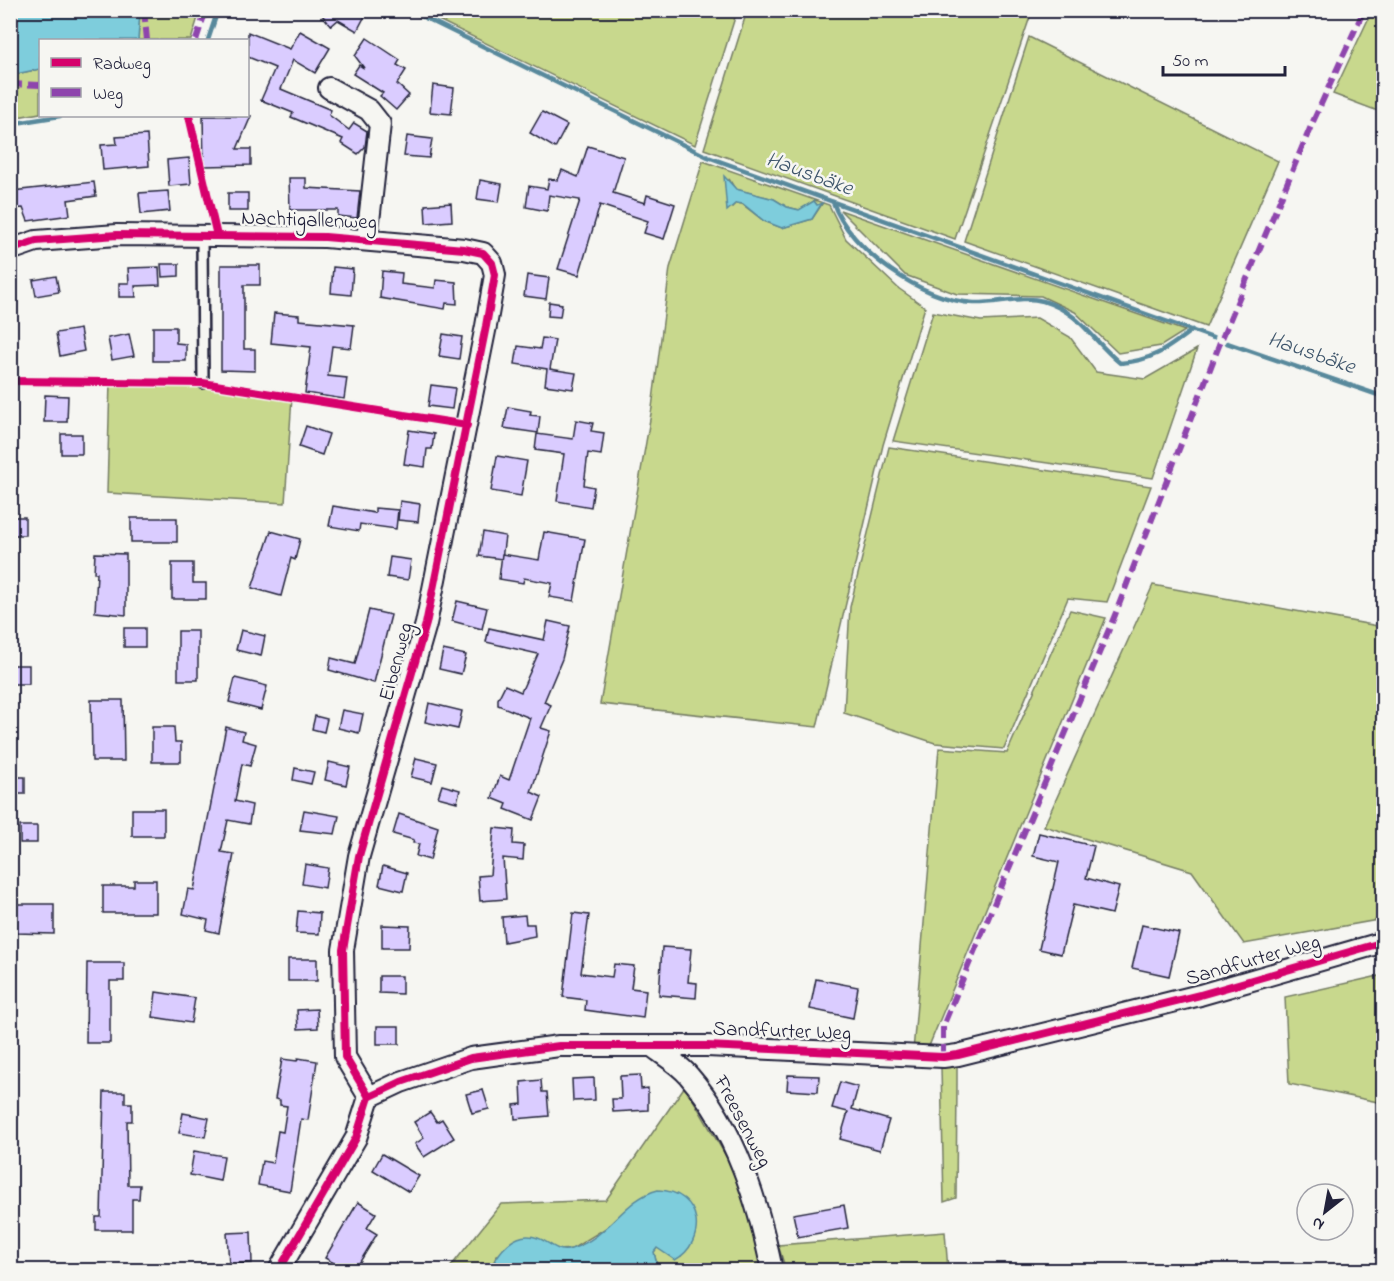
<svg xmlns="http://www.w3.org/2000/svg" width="1394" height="1281" font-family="'Indie Flower',sans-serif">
	<rect width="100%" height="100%" fill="#f6f6f2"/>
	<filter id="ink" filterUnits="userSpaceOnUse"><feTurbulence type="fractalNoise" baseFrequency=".0167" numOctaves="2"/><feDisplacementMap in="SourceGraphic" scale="12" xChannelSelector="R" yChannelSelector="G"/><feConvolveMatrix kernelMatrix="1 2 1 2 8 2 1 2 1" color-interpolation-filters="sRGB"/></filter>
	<g filter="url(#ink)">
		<g fill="#c8d88d" stroke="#757d64" stroke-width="1.5" fill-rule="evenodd">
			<polygon points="140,11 140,10 200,11 191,40 138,40"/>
			<polygon points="420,11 737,11 695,145"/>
			<polygon points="747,11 1032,11 955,239 704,149"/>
			<polygon points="1372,11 1383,11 1383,113 1333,94"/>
			<polygon points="1029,37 1278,161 1206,327 964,241"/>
			<polygon points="40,69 40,113 11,118 11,75"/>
			<path d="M703,161L829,205L846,239L898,288L925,307L883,445L817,727L600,704L652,408L670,268ZM729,179L735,189L774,199L787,207L800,210L814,201L817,205L822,204L812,219L782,228L764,221L742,204L736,203L732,207Z"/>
			<polygon points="840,210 1185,331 1161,346 1118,353 1075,312 1041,296 957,294 905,275"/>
			<polygon points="933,312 981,321 1037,318 1070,337 1096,372 1145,379 1197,349 1153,478 893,441"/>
			<polygon points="110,382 203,383 292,397 285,503 107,493"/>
			<polygon points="889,447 1151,486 1107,602 1068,598 1004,749 935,743 844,713 850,607"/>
			<polygon points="1153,585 1383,627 1383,919 1244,944 1192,871 1044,826"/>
			<polygon points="1070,610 1106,618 927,1051 913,1051 939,748 1007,753"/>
			<polygon points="1383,975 1383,1103 1289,1084 1285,997"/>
			<polygon points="941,1067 957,1067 957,1083 956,1198 944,1202"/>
			<polygon points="685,1086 733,1168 756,1235 762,1270 658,1270 654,1252 657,1248 682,1256 617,1221 572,1249 497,1255 490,1270 448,1270 501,1204 606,1200"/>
			<polygon points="945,1232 948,1270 786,1270 778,1245"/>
		</g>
		<g fill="#7ecddc" stroke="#59899c" stroke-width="1.5">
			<polygon points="10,11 140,11 138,40 40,40 40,69 11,75"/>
			<polygon points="724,176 736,189 774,199 787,207 799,210 814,201 817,205 822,203 812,219 782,228 764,221 743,204 736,203 727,211"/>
			<path d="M658,1190C703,1191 708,1242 675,1260L657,1248L654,1252L658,1270H490C498,1252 515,1229 538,1238C550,1242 558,1254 571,1249C610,1237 623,1199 658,1190Z"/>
		</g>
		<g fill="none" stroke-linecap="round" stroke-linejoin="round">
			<g stroke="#59899c" stroke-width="4.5">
				<polyline points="409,10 708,157 1213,338"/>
				<polyline points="208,40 218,10"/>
				<polyline points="10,124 60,116"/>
				<path d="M833,202C849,250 923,301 974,303C996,304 1022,295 1043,301C1082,313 1092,341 1120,363C1152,361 1167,349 1192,330"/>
				<polyline points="1227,343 1384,397"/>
			</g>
		</g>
		<g fill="#daccff" stroke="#22223b" stroke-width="1.5">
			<polygon points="318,10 368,10 357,31 338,20 331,26"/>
			<polygon points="300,31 330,48 315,73 293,60 281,89 331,110 329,115 349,130 354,123 367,131 365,147 358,154 341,143 343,139 291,117 293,113 261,100 275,68 248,57 248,32 290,49"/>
			<polygon points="367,38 400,60 397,65 406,70 397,84 409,95 396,110 380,96 383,93 353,74 359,65 364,68 355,56"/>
			<polygon points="433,85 454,88 451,114 430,112"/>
			<polygon points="542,112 567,125 555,148 530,133"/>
			<polygon points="203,116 251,116 237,149 251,149 251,165 204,166"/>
			<polygon points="147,135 149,166 103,170 101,145 117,144 116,137"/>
			<polygon points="407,136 432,139 429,158 404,156"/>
			<polygon points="588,146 624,157 613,193 645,203 647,195 675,204 664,239 644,233 648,221 600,205 579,275 558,269 580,200 549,195 547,211 526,207 529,186 547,189 549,179 558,180 562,170 578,177"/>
			<polygon points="189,158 191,184 169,186 167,160"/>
			<polygon points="289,178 306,178 306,188 360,191 357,218 338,216 338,210 290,210"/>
			<polygon points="480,180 502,184 499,202 477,199"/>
			<polygon points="94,182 96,196 68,200 70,215 28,221 23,208 10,209 12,191"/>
			<polygon points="168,191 170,211 141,214 139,193"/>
			<rect x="228" y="193" width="20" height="18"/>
			<polygon points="451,203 452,221 426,223 425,205"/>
			<polygon points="161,264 179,264 179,276 162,277"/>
			<polygon points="221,265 260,265 260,285 244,285 244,349 255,349 255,371 221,370"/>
			<polygon points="159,267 160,285 135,286 136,297 119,297 119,283 129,283 128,268"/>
			<polygon points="333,267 353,269 351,295 331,293"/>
			<polygon points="382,271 402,273 401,284 435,288 436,280 456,282 457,304 446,303 445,309 380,298"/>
			<polygon points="527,275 549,278 546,299 524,296"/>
			<polygon points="56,276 59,292 36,296 33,280"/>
			<polygon points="549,302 562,304 560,317 548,316"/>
			<polygon points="274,313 299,315 299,320 354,325 351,348 332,346 328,376 347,378 344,399 305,393 311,347 271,343"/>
			<polygon points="153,327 176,327 176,343 186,344 186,361 153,361"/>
			<polygon points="80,329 84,351 60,356 56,333"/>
			<polygon points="129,334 134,356 112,360 108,338"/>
			<polygon points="443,334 462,337 459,359 439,356"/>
			<polygon points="542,338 555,340 550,369 576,373 573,389 545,385 547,369 515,364 518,346 540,349"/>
			<polygon points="431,385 455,388 452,409 428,406"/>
			<polygon points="45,395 68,396 67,422 44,422"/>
			<polygon points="508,407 531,411 530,415 540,416 538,433 504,428"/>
			<polygon points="576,420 593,423 591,431 604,433 601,455 588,453 584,485 594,487 591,507 557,501 564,454 535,450 537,434 573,439"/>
			<polygon points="306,426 329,434 322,455 299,447"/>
			<polygon points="409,430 434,434 432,449 427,449 425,467 404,464"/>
			<rect x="61" y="434" width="21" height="20"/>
			<polygon points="497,456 527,461 521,496 491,491"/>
			<polygon points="400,501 420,504 418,522 398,520"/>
			<polygon points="333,506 375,513 375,508 398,510 396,529 360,524 359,531 329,526"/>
			<rect x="10" y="517" width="15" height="18"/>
			<rect x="131" y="518" width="46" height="24"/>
			<polygon points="271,531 300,539 295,560 291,558 281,596 252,588"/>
			<polygon points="483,532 505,536 502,559 479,556"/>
			<polygon points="544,532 585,539 574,601 549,597 552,583 524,578 523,583 499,579 502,554 539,560"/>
			<polygon points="95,553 126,554 126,615 95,612 97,573 94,573"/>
			<polygon points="390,557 411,560 408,580 387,577"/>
			<polygon points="172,563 193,563 193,583 206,583 206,599 172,599"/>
			<polygon points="457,601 487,608 482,629 452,621"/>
			<polygon points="369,610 391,615 374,683 329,670 331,658 355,664"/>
			<polygon points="548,621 570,626 562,659 544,702 551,705 541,728 551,731 531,792 542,797 533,820 505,809 507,804 492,798 500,776 509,780 530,718 498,705 498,699 505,685 521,692 538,654 486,642 489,628 544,640"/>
			<rect x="124" y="628" width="21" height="19"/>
			<polygon points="241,630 265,636 261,656 236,650"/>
			<rect x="178" y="631" width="20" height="49"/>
			<polygon points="443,650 466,655 461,674 439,669"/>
			<rect x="10" y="665" width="19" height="19"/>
			<polygon points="235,678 267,686 261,710 229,702"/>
			<polygon points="91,700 123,700 124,761 92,761"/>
			<polygon points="429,703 462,711 458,729 425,722"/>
			<polygon points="342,710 363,714 359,733 338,728"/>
			<polygon points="315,716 327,719 324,732 312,729"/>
			<polygon points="152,727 174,727 175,742 181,742 181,762 152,762"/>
			<polygon points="226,727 244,732 242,740 256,744 250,766 242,764 235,801 252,805 249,824 228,820 221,852 234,854 219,933 206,930 208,920 183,914 188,889 194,890"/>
			<polygon points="416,758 437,763 432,782 411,777"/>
			<polygon points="329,762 350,767 346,785 325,780"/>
			<polygon points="295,768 314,772 311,784 293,780"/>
			<rect x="10" y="777" width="15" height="17"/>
			<polygon points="442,785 460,790 457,802 438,797"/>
			<rect x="132" y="809" width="32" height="27"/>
			<polygon points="304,810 339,816 335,834 300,830"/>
			<polygon points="399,814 438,827 430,860 416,856 419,844 413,843 414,840 393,834"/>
			<rect x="20" y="826" width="17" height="17"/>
			<polygon points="494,828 514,830 513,844 524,845 523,860 503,858 506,899 480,901 478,876 490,875"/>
			<polygon points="1039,833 1094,846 1086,878 1119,887 1112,914 1073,905 1061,954 1039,949 1059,862 1033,856"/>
			<polygon points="305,864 328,868 325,888 302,884"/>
			<polygon points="383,866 407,873 403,891 379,885"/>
			<polygon points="134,880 156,880 156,913 103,913 103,886 134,886"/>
			<polygon points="16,904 54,904 54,934 16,933"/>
			<polygon points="298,911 320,913 319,934 296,933"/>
			<polygon points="573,913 589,915 581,973 612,977 614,964 634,966 631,988 646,990 643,1018 585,1010 586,1000 563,997"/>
			<polygon points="525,915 526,924 534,924 535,936 504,942 502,917"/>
			<polygon points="382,925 410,926 409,948 382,948"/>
			<polygon points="1142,925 1179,933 1169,976 1132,968"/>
			<polygon points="662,947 691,949 688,982 697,983 696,998 659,995"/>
			<rect x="288" y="959" width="29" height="22"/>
			<polygon points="87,963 124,963 124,981 110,981 110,1043 86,1043"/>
			<polygon points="379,976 402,976 402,994 379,993"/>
			<polygon points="816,979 858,987 853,1018 810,1009"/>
			<polygon points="156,992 195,998 191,1023 153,1017"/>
			<polygon points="317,1009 318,1028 298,1029 297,1010"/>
			<rect x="377" y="1026" width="22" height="18"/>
			<polygon points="298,1058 317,1061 308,1120 301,1119 290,1191 258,1185 262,1161 273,1163 278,1131 283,1132 287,1106 280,1105 280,1100 275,1099 282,1059 297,1061"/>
			<polygon points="640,1075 641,1089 648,1088 648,1110 613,1112 612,1099 621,1099 620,1076"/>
			<polygon points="788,1075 819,1076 818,1092 787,1090"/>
			<polygon points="594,1078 595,1100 573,1101 572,1079"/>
			<polygon points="541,1080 542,1092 547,1092 549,1116 515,1119 514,1105 522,1104 521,1082"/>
			<polygon points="840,1082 858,1087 852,1109 889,1120 880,1150 840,1139 848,1112 832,1108"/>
			<polygon points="483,1090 489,1109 472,1113 466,1094"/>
			<polygon points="104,1092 125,1092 125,1103 132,1103 132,1121 127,1121 128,1185 140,1185 139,1199 132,1199 132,1230 96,1230 96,1217 101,1217"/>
			<polygon points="430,1112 437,1122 442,1119 454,1138 424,1157 415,1144 424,1138 414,1122"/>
			<polygon points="183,1113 209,1118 205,1137 179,1133"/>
			<polygon points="194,1151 224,1156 220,1181 190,1175"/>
			<polygon points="382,1154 419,1176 409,1192 373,1170"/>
			<polygon points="358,1202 376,1213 367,1228 377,1234 355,1270 346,1270 325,1258"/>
			<polygon points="844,1205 848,1228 798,1237 793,1214"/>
			<polygon points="251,1232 252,1263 229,1264 227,1233"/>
		</g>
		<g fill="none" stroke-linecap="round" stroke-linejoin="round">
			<defs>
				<polyline id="service" points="202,236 203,383"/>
				<g id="minor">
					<polyline points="329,88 369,110 380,124 367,239"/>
					<polyline points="10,250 36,241 117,235 325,237 464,249 483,253 492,263 495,275 486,326 426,624 359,856 343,950 345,1057 369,1097"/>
					<path d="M653,1047C665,1056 680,1065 689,1076C736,1130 758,1202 772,1270"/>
					<polyline points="279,1270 356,1138 369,1097 401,1082 471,1058 559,1046 707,1046 943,1057 958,1055 1200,995 1384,942"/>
				</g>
			</defs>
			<use href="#service" stroke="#22223b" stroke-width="14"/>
			<use href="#minor" stroke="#22223b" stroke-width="24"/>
			<use href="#service" stroke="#f6f6f2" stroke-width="9"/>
			<use href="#minor" stroke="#f6f6f2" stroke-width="20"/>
			<g stroke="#8e44ad" stroke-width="6" stroke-dasharray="12 6" stroke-linecap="butt">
				<polyline points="144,10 147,40"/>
				<polyline points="196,40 206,10"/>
				<polyline points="10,84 40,85"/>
				<polyline points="943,1057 943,1026 1115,615 1220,343 1311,126 1364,10"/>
			</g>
			<defs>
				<g id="cycleway">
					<polyline points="189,116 217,236"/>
					<polyline points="10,250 36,241 117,235 325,237 464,249 483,253 492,263 495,275 486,326 426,624 359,856 343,950 345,1057 369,1097"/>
					<polyline points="10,381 203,383 467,425"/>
					<polyline points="279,1270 356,1138 369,1097 401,1082 471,1058 559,1046 707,1046 943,1057 958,1055 1200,995 1384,942"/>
				</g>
			</defs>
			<use href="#cycleway" stroke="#f6f6f2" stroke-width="11"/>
			<use href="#cycleway" stroke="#d6006c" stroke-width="8"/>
		</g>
	</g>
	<g text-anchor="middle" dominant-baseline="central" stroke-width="5" stroke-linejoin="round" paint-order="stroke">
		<g font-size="21" fill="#22223b" stroke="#f6f6f2">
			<text transform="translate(309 221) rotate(2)">Nachtigallenweg</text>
			<text transform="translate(397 662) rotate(-75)">Eibenweg</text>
			<text transform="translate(1253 961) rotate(-16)">Sandfurter Weg</text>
			<text transform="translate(782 1032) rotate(2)">Sandfurter Weg</text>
			<text transform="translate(742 1122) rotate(62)">Freesenweg</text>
		</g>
		<g font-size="22" font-style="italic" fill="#3e556b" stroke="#f6f6f2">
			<text transform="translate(809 175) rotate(20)">Hausbäke</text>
			<text transform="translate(1311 354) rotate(19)">Hausbäke</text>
		</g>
	</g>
	<rect width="1394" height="1281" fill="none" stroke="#f6f6f2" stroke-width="36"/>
	<rect x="18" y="18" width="1358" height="1245" fill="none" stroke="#22223b" stroke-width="2" filter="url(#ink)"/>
	<rect x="39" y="39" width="210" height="78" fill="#f6f6f2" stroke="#a1a1a9" stroke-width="1.5"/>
	<rect x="51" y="58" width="30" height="9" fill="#d6006c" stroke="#a1a1a9" stroke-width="1.5"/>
	<text x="93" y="69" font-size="18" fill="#22223b">Radweg</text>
	<rect x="51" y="88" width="30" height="9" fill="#8e44ad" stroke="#a1a1a9" stroke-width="1.5"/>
	<text x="93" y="99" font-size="18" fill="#22223b">Weg</text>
	<g transform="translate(1325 1212) rotate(211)"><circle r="28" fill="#f6f6f2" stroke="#a1a1a9" stroke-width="1.5"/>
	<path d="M0-4.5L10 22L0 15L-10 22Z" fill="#22223b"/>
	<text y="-9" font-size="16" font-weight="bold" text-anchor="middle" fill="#22223b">N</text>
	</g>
	<path d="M1163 66v9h122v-9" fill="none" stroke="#22223b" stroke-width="3"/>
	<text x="1172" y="66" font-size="18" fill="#22223b" stroke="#f6f6f2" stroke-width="4.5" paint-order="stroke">50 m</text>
</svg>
